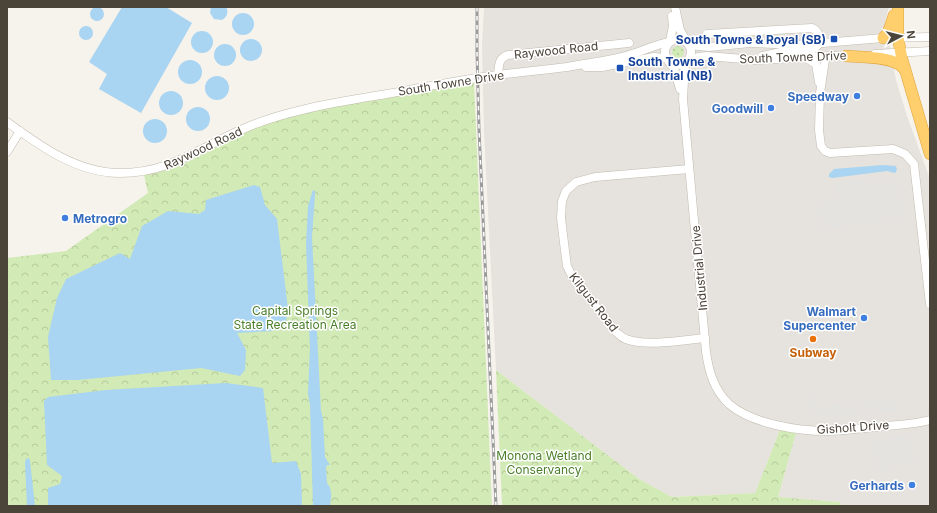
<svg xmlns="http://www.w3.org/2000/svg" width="937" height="513" font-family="Inter,sans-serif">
	<defs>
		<pattern id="grass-dots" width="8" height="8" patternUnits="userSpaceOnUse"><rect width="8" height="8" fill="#d2eab5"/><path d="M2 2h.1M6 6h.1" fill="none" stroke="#b6ca9c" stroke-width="1.8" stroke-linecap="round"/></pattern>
		<pattern id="park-crowns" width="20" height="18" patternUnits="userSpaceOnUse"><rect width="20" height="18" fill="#d2eab5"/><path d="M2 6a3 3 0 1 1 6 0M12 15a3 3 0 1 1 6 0" fill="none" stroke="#b6ca9c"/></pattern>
	</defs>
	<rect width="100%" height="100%" fill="#f6f3ec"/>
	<polygon fill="#e6e2dd" points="484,7 889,7 885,21 896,80 907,116 930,179 930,506 841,506 840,502 778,497 796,433 780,430 755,493 672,497 639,479 496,370 484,132 482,44"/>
	<circle fill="url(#grass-dots)" cx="678" cy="52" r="6"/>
	<g fill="url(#park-crowns)">
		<path d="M474,82L492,506H7V258L66,251L148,193L144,175C182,170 206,151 239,134C264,122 292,115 320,109Z"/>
		<polygon points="496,370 639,479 672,497 755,493 780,430 796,433 778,497 840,502 841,506 502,506"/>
	</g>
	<g fill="#e5e3e0">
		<polygon points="890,177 891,181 901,182 905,221 818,230 815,207 819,206 820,201 823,198 833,196 836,187 836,182"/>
		<polygon points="817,394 818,406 822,409 828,408 828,404 896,397 898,411 826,419 826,415 820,415 819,419 816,418 809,411 806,395"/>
		<polygon points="913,434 916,465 891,468 888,472 875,473 870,439"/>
	</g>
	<g fill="#a9d4f2">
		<polygon points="122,7 166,7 192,23 141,113 99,89 107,74 89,62"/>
		<path d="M211,7H226C229,12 227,17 222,20L214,19L210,13Z"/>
		<circle cx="97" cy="14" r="7"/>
		<circle cx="243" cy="24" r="11"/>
		<circle cx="86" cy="33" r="7"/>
		<circle cx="202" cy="42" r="11"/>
		<circle cx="251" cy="50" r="11"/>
		<circle cx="225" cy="55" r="11"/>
		<circle cx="190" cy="72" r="12"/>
		<circle cx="217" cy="88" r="12"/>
		<circle cx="171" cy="103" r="12"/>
		<circle cx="198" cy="119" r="12"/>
		<circle cx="155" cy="131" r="12"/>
		<polygon points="883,165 896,166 897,170 895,173 887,171 832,178 829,177 829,174 834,169"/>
		<polygon points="254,185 260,187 265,205 277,219 288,309 286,322 273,331 237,333 246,350 245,370 240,376 201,368 78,380 51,380 48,337 57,298 66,279 120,253 130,259 142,226 168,211 199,214 205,210 206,200"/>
		<path d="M313,190L315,191V194L312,237L321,411L323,419L325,457L330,465H327L326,468L327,483C333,490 331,497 330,506H313L310,405L308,394L310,348L306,244L308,206Z"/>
		<polygon points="226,383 263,388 272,463 296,461 301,474 302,506 48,506 48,488 60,484 62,476 47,465 44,401 48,397 106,390"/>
		<polygon points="29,458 30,461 35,506 27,506 25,462 26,459"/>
	</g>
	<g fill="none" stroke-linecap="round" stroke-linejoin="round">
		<defs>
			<g id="minor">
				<polyline points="675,7 680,30 687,42"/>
				<path d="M707,34L812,28C819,31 819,36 820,43L814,49L781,52L762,56"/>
				<circle cx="678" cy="52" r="13"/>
				<polyline points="670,41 673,26 672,16"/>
				<polyline points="689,45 709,47 750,43 799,45 883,38 930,37"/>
				<polyline points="875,54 930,51"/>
				<polyline points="827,57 825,60 820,93 819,130 821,146 825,151 830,153 893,149 905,154 914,164 930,304"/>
				<polyline points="806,58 816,64 819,82"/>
				<polyline points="687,61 698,57 707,56 756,60 851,55"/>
				<polyline points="669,62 674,68 680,89"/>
				<path d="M685,63L683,99L706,352C709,372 714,390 729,404C752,424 798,431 827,431C843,431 860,428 876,427C893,425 913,425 930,420"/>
				<polyline points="586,67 602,67 654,57 666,58"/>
				<path d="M498,75C499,66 498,58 508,55L629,43"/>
				<path d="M7,122C40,146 77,173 120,173C170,173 199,148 243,129C263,120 284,114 306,109C330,103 356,99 381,95C420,88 459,80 498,75C521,72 544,70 567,67C588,63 609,61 629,55C642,51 655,45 669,42"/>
				<polyline points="7,152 20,131"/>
				<path d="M689,169L595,177L576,182L566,191L562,201L561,218L565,251L567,266L572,276L616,332C619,334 622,338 626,339C645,347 684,340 705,338"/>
			</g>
			<g id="highway">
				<polyline points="898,7 898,38 902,59 930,154"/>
				<polyline points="883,38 888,33 894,15"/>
				<path d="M846,56C861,57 896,56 904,69"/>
			</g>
		</defs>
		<use href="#minor" stroke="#c2bbae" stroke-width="9"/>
		<use href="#highway" stroke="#e0a43c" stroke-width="12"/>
		<use href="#minor" stroke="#fff" stroke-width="8"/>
		<use href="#highway" stroke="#ffcf6e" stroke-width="11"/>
		<defs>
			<polyline id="rail" points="477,7 477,52 479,129 496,506"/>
		</defs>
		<use href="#rail" stroke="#9a9a9a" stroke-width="3"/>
		<use href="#rail" stroke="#fff" stroke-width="1.5" stroke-dasharray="4.5" stroke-linecap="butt"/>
	</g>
	<g fill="#1a4fb4" stroke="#fff" stroke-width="1.5">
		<rect x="830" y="35" width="8" height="8" rx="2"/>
		<rect x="616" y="64" width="8" height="8" rx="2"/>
	</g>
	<g fill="#3f7fe0" stroke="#fff" stroke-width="1.5">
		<circle cx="857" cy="96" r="4"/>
		<circle cx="771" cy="108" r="4"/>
		<circle cx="65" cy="218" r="4"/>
		<circle cx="864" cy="318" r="4"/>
		<circle cx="912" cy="485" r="4"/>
	</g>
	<circle fill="#e8710a" stroke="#fff" stroke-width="1.5" cx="813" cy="339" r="4"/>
	<g text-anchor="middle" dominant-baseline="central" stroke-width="3" stroke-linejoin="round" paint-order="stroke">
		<g font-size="12" font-weight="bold" fill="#164399" stroke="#fff" text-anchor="end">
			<text x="826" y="39">South Towne &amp; Royal (SB)</text>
			<text x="628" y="61" text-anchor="start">South Towne &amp;<tspan x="628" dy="14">Industrial (NB)</tspan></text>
		</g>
		<g font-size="12" fill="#4b4439" stroke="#fff">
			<text transform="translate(556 50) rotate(-6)">Raywood Road</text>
			<text transform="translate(793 57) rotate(-2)">South Towne Drive</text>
			<text transform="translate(451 83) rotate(-9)">South Towne Drive</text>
			<text transform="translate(203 148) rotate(-25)">Raywood Road</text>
			<text transform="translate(699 268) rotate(-95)">Industrial Drive</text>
			<text transform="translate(594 302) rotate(52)">Kilgust Road</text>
			<text transform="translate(853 427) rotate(-4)">Gisholt Drive</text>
		</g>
		<g font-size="12" font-weight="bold" fill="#366cbe" stroke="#fff" text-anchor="end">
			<text x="849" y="96">Speedway</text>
			<text x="763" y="108">Goodwill</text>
			<text x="73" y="218" text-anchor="start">Metrogro</text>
			<text x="856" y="311">Walmart<tspan x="856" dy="14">Supercenter</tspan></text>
			<text x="904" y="485">Gerhards</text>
		</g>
		<g font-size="12" fill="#4a7f2a" stroke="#fff">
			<text x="295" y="310">Capital Springs<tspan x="295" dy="14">State Recreation Area</tspan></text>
			<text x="544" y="455">Monona Wetland<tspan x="544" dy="14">Conservancy</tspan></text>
		</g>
		<g font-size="12" font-weight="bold" fill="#c56008" stroke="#fff">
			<text x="813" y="352">Subway</text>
		</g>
	</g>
	<rect width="937" height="513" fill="none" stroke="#4b4439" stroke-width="16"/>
	<g transform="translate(901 36) rotate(83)" stroke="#ffffff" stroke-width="3" paint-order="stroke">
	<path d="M0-3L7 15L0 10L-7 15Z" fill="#4b4439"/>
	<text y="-6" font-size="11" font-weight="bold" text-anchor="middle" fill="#4b4439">N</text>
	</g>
</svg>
